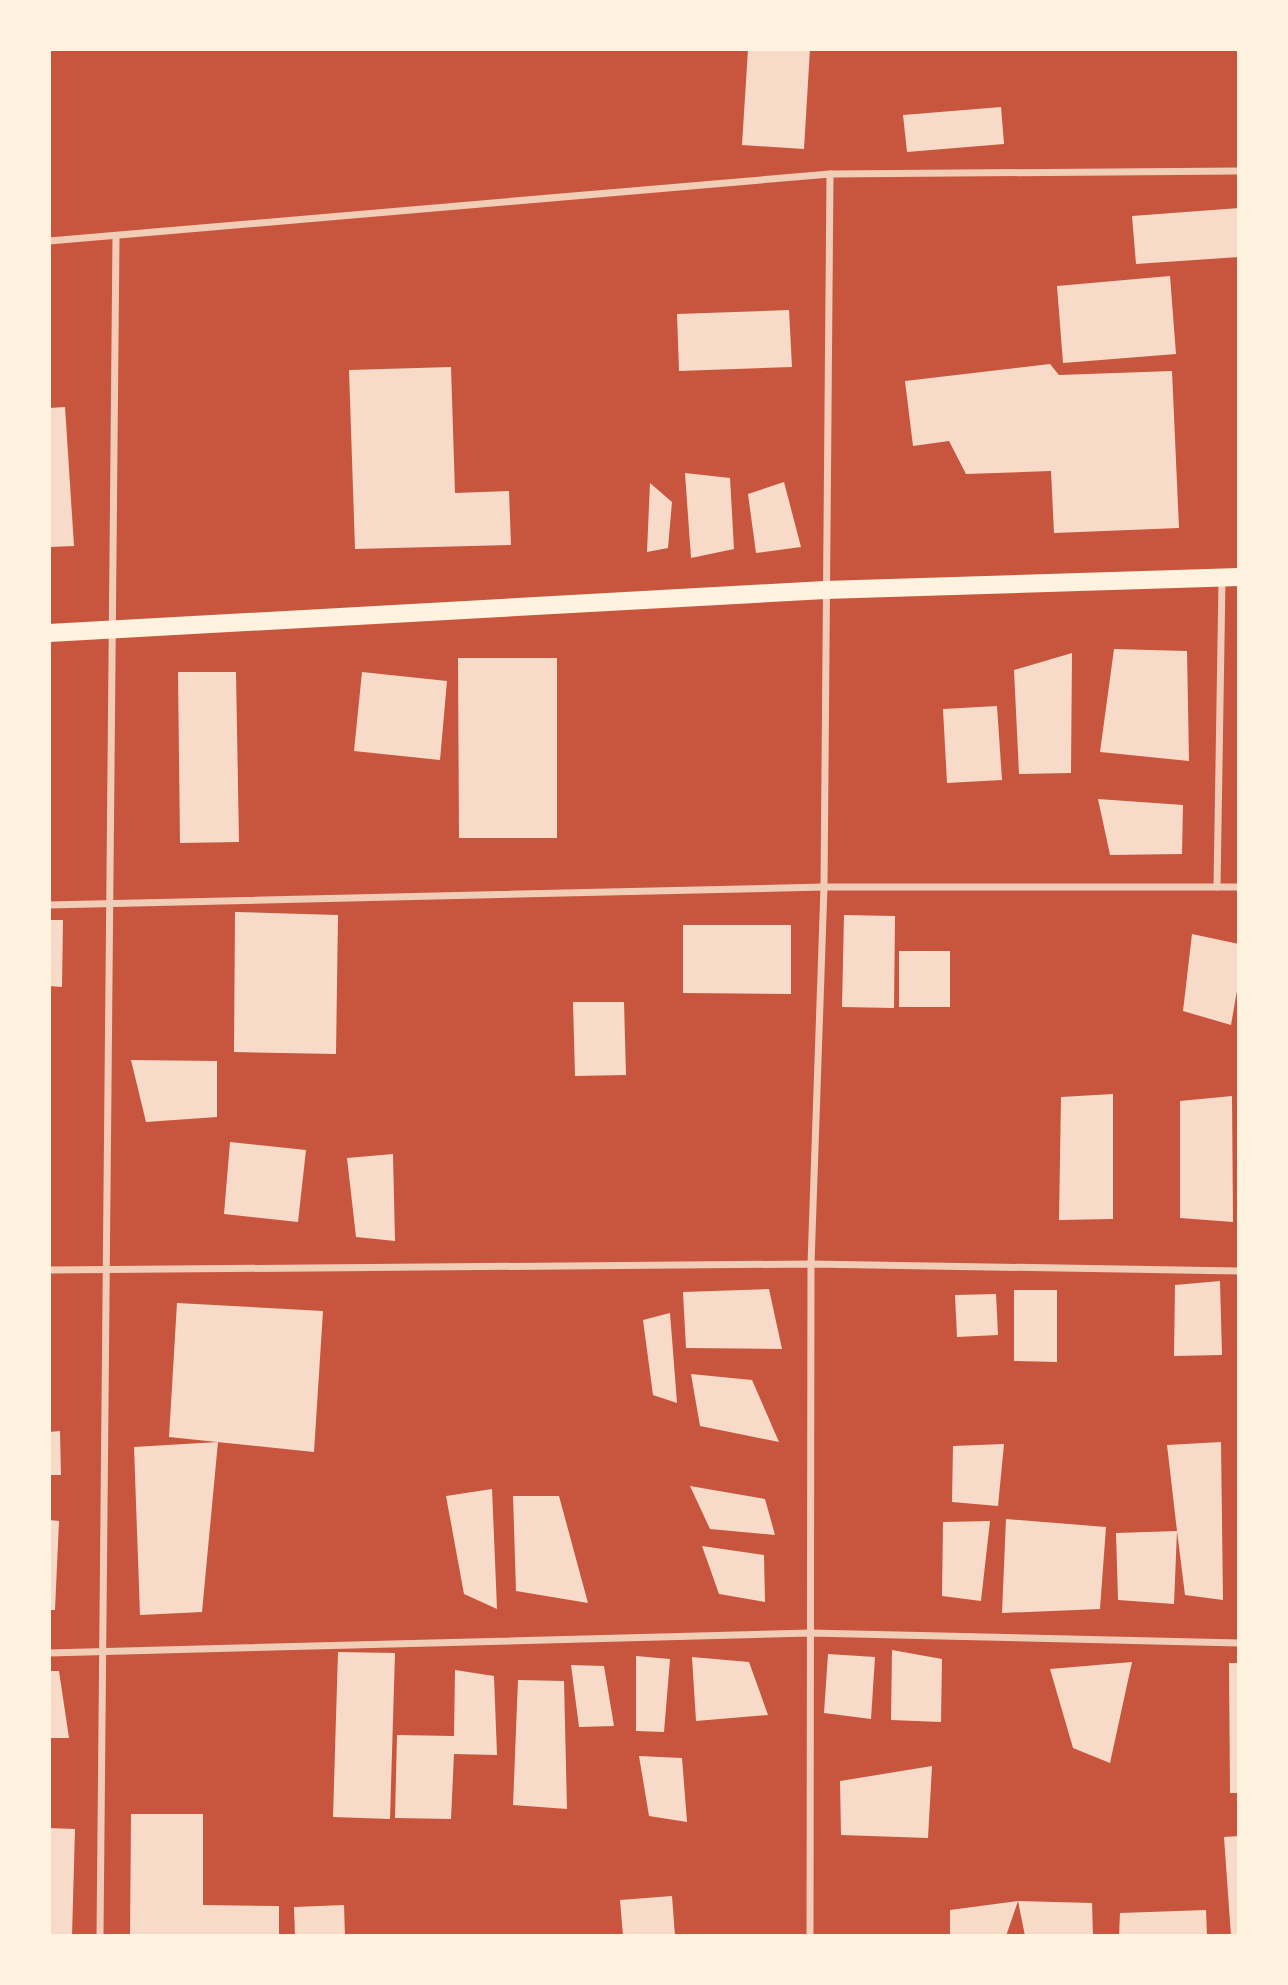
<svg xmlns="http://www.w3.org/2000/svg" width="1288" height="1985" font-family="'DejaVu Sans',sans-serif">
	<rect width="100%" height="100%" fill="#c8553d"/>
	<g fill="#f7dbc8">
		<polygon points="748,49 810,49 804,149 742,145"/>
		<polygon points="1001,107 1004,144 907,152 903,115"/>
		<polygon points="1239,208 1239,257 1136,264 1132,216"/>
		<polygon points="1170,276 1176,354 1063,363 1057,286"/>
		<polygon points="789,310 792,367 679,371 677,314"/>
		<polygon points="1050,364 1059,375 1172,371 1179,528 1054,533 1051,471 966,474 949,441 913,446 905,381"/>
		<polygon points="451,367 455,493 509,491 511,545 355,549 349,370"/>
		<polygon points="65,407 74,546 49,547 49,408"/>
		<polygon points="685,473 730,478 734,549 691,558"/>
		<polygon points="784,482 801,547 756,553 748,494"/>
		<polygon points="650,483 672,502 668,548 647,552"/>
		<polygon points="1114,649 1187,651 1189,761 1100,752"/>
		<polygon points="1072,653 1071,773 1019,774 1014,670"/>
		<polygon points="458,658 557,658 557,838 459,838"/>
		<polygon points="178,672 236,672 239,842 180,843"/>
		<polygon points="362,672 447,681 440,760 354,751"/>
		<polygon points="997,706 1002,780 947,783 943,709"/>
		<polygon points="1098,799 1183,805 1182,854 1110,855"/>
		<polygon points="235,912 338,915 336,1054 234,1052"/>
		<polygon points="844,915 895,916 894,1008 842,1007"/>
		<polygon points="49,920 63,920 62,987 49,986"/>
		<polygon points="683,925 791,925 791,994 683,993"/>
		<polygon points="1192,934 1239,944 1239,979 1231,1025 1183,1011"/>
		<rect x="899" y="951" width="51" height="56"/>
		<polygon points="573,1002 624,1002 626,1075 575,1076"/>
		<polygon points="131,1060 217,1061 217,1117 146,1122"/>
		<polygon points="1113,1094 1113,1219 1059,1220 1061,1097"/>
		<polygon points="1232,1096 1233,1222 1180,1218 1180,1101"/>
		<polygon points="230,1142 306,1150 298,1222 224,1214"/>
		<polygon points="393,1154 395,1241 356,1237 347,1158"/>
		<polygon points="1220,1281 1222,1355 1174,1356 1175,1285"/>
		<polygon points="769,1289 782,1349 686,1348 683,1292"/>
		<polygon points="1014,1290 1057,1290 1057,1362 1014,1361"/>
		<polygon points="996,1294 998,1335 957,1337 955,1295"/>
		<polygon points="177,1303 323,1311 314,1452 169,1437"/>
		<polygon points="670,1313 677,1403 653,1395 643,1320"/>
		<polygon points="691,1374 752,1380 779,1442 700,1426"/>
		<polygon points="60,1431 61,1475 49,1475 49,1432"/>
		<polygon points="218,1442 202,1612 140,1615 134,1447"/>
		<polygon points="1221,1442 1223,1600 1185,1595 1177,1531 1174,1604 1118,1600 1116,1533 1177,1531 1167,1445"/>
		<polygon points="1004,1444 998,1506 952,1502 953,1446"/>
		<polygon points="690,1486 765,1499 775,1535 710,1529"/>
		<polygon points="492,1489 497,1609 464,1594 446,1496"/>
		<polygon points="513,1496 559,1496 588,1603 516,1591"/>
		<polygon points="1006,1519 1106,1527 1100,1609 1002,1613"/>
		<polygon points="49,1520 59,1521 55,1610 49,1610"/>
		<polygon points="990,1521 981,1601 942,1596 943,1522"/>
		<polygon points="702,1546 764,1555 765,1602 719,1594"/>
		<polygon points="892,1650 942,1659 941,1722 891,1720"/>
		<polygon points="338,1652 395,1653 390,1819 333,1817"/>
		<polygon points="828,1654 875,1657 871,1719 824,1713"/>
		<polygon points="636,1656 670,1659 664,1732 636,1731"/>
		<polygon points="692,1657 749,1662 768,1715 696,1721"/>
		<polygon points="1132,1662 1110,1763 1073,1748 1050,1669"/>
		<polygon points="1229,1663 1239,1663 1239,1793 1230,1793"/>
		<polygon points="571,1665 604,1666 614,1726 579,1727"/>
		<polygon points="455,1670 494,1676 497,1755 454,1754 451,1819 395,1818 397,1735 454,1736"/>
		<polygon points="49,1671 59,1671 69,1738 49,1738"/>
		<polygon points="518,1680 564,1681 567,1809 513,1805"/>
		<polygon points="639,1756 682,1758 687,1822 649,1816"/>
		<polygon points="932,1766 928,1838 841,1835 840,1781"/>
		<polygon points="131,1814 203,1814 203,1905 279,1906 279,1936 130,1936"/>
		<polygon points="49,1828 75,1829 72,1936 49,1936"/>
		<polygon points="1239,1836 1239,1936 1231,1936 1224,1837"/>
		<polygon points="672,1896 675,1936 623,1936 620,1900"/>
		<polygon points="1018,1901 1092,1903 1093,1936 1025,1936"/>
		<polygon points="1018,1901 1006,1936 950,1936 950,1910"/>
		<polygon points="344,1905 345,1936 295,1936 294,1907"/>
		<polygon points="1206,1910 1207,1936 1119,1936 1120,1913"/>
	</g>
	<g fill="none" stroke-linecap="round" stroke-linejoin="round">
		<g stroke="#f1ccb7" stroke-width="7">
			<polyline points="49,241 830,174 1239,171"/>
			<polyline points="1217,887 1222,580"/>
			<polyline points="49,905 824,887 1239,887"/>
			<polyline points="49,1270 811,1264 1239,1271"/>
			<polyline points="49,1653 810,1633 1239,1643"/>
			<polyline points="100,1936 116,236"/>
			<polyline points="810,1936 811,1264 824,887 830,174"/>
		</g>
		<polyline stroke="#fff3e0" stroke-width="18" points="49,633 825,590 1239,577"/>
	</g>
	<rect width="1288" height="1985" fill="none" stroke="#fff3e0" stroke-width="102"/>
</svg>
